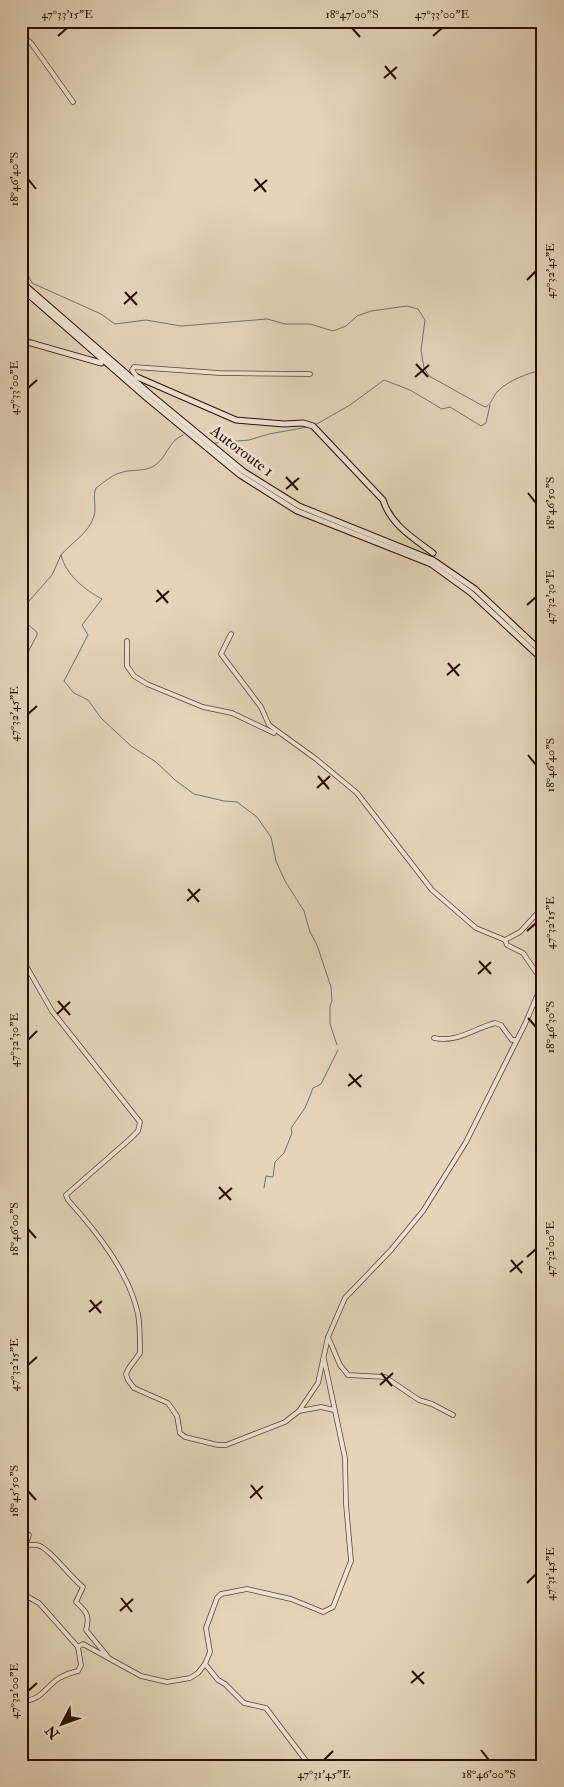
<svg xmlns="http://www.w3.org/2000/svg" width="564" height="1787" font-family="'IM FELL Double Pica',serif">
	<rect width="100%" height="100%" fill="#e3d4ba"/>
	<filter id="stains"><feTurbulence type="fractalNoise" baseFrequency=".004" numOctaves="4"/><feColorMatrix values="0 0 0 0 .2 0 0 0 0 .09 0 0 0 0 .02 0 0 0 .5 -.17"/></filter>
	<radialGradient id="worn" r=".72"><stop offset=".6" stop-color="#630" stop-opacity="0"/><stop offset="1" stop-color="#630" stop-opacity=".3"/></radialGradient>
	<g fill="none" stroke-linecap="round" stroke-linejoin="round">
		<g stroke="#6c7370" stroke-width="1">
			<polyline points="540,49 543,47"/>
			<path d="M21,236C27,252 23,269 32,283L101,314L115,324L146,320L181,326L267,319L285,324H310L333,331L346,326L357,316L371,311L407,306L418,309L425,320L421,350L424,368L429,376L483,406L486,407C492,403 493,396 498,391C510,379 528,374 543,369"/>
			<polyline points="315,425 350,405 384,380 410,390 442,409 450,407 481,426 486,423 490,405"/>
			<path d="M183,435C168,441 167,458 154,466C143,472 134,469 123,472C113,474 104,482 96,488C92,496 97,507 94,516C89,533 72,542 61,555C66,575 85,590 102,599L82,625L88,635L64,681L74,693L88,700L101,718L131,746L156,762L175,780L194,794L224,801L237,802L257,817L271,837L276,861L285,881L304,911L310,932L317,945L331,987L332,1001L330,1006V1024L337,1045"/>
			<polyline points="214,443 249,440 269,434 308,427"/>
			<path d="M21,673L24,660L37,635V632C29,626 21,619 22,609L52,575L61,555"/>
			<polyline points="264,1188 266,1176 273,1177 275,1162 284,1153 292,1133 291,1128 305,1108 313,1088 321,1084 338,1050"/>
		</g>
		<defs>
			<g id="street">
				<polyline points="21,35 31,43 73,102"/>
				<polyline points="137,377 132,370 134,367 219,373 310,374"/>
				<polyline points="231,634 221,654 261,707 269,725 316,759 357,793 432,890 476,928 505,940 507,945 523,953 536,972 543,976"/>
				<polyline points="127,641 127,666 134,676 147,684 203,707 232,713 274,733"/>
				<polyline points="505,940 520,932 543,907"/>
				<path d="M21,957L52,1011L140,1122L138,1131L130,1139L66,1195L68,1200C96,1231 129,1272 138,1314C140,1326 140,1340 140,1353L129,1368L126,1374L128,1380L134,1388L168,1403L177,1416L180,1433L185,1437L218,1445H226L285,1422L299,1411L318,1383L328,1337L345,1298L391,1250L423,1211L466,1142L525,1024L543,982"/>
				<path d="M434,1038C457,1043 473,1029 495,1023L501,1025L512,1040H517"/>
				<polyline points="328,1337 340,1365 348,1375 385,1377 419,1400 432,1404 453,1415"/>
				<polyline points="299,1411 321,1407 334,1410"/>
				<polyline points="21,1529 29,1535 21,1556"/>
				<path d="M24,1545C29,1545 36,1544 40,1546C52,1551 70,1577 83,1587L76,1602C87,1612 90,1616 86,1630L108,1657"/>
				<polyline points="21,1593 39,1603 78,1647"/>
				<polyline points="205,1664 218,1680 225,1684 244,1703 266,1708 310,1766"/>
				<path d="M21,1701C39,1701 43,1691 55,1681C62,1675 70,1673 78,1671L81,1665L78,1647L83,1644L141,1676L167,1682L190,1678L198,1673L205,1664L210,1652L206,1628L217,1598L221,1594L247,1589L291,1599L323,1612L333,1607L351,1561L346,1504L345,1458L324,1359"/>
			</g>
			<g id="secondary">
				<polyline points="21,282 151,395 243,471 299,506 433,560 475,589 543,653"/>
				<polyline points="21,288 148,399 240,475 297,511 431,564 471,593 543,660"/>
				<polyline points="21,342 31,343 101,363"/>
				<path d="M137,377L236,420L284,424L303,423L313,426L383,500C391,525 413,538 433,553"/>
			</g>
		</defs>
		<use href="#street" stroke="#584030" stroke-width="5.5"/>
		<use href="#secondary" stroke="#290e02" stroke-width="7"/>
		<use href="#street" stroke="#ede3d2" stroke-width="4"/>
		<use href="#secondary" stroke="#ede3d2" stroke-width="5"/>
	</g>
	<path fill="none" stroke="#290e02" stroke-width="2" d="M352,28L360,37M58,36L67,28M433,36L442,28M385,66L396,79M384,78L397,67M28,179L36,189M255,179L266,192M254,191L267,180M527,280L536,271M125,292L137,305M124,304L137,292M416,364L428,377M415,377L429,365M28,388L37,380M286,477L298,490M286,489L299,478M528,493L536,503M157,590L168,603M156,602L169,591M527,605L536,597M448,663L459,676M447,675L460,664M28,714L37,706M528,755L536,765M318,776L329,789M317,788L330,776M188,889L199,902M187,901L200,889M527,931L536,923M479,961L491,974M478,974L491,962M58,1001L70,1015M57,1014L70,1002M528,1018L536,1027M28,1040L37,1031M349,1074L361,1087M348,1086L362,1075M219,1187L231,1200M219,1199L232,1188M28,1229L36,1238M527,1257L536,1249M511,1260L522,1273M510,1272L523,1261M90,1300L101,1313M89,1312L102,1301M28,1365L37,1357M381,1373L392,1386M380,1385L393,1373M251,1485L262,1499M28,1491L36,1500M250,1498L263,1486M527,1583L536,1574M121,1598L132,1612M120,1611L133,1599M412,1671L424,1684M411,1683L424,1672M28,1691L37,1683M481,1750L489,1760M324,1760L333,1751"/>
	<g text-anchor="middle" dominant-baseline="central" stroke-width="5" stroke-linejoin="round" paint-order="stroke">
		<g font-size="16" fill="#290e02" stroke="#ede3d2">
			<text transform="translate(242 451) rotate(37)">Autoroute 1</text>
		</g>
	</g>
	<rect width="564" height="1787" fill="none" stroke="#e3d4ba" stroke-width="55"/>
	<g transform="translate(62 1724) rotate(229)" stroke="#ede3d2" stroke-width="4" paint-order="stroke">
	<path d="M0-4L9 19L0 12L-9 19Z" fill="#290e02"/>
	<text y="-8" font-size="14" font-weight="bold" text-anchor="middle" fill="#290e02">N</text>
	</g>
	<rect x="28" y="28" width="508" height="1732" fill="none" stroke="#290e02" stroke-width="2"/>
	<g font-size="12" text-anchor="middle" fill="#290e02">
		<text x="67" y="18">47°33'15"E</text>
		<text x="352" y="18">18°47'00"S</text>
		<text x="442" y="18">47°33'00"E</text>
		<text transform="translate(14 179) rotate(-90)" y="4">18°46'40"S</text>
		<text transform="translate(550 271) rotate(-90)" y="4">47°32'45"E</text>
		<text transform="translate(14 388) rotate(-90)" y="4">47°33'00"E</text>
		<text transform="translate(550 503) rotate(-90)" y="4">18°46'50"S</text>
		<text transform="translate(550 597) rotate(-90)" y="4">47°32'30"E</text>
		<text transform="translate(14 714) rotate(-90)" y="4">47°32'45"E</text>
		<text transform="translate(550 765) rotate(-90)" y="4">18°46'40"S</text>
		<text transform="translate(550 923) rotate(-90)" y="4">47°32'15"E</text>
		<text transform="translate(550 1027) rotate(-90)" y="4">18°46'30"S</text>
		<text transform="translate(14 1040) rotate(-90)" y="4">47°32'30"E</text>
		<text transform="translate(14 1229) rotate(-90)" y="4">18°46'00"S</text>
		<text transform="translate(550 1249) rotate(-90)" y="4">47°32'00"E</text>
		<text transform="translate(14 1365) rotate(-90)" y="4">47°32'15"E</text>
		<text transform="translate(14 1491) rotate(-90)" y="4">18°45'50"S</text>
		<text transform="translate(550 1574) rotate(-90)" y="4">47°31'45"E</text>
		<text transform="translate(14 1691) rotate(-90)" y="4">47°32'00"E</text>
		<text x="324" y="1778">47°31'45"E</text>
		<text x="489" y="1778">18°46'00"S</text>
	</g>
	<rect width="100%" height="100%" filter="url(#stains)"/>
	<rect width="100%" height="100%" fill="url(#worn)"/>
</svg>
